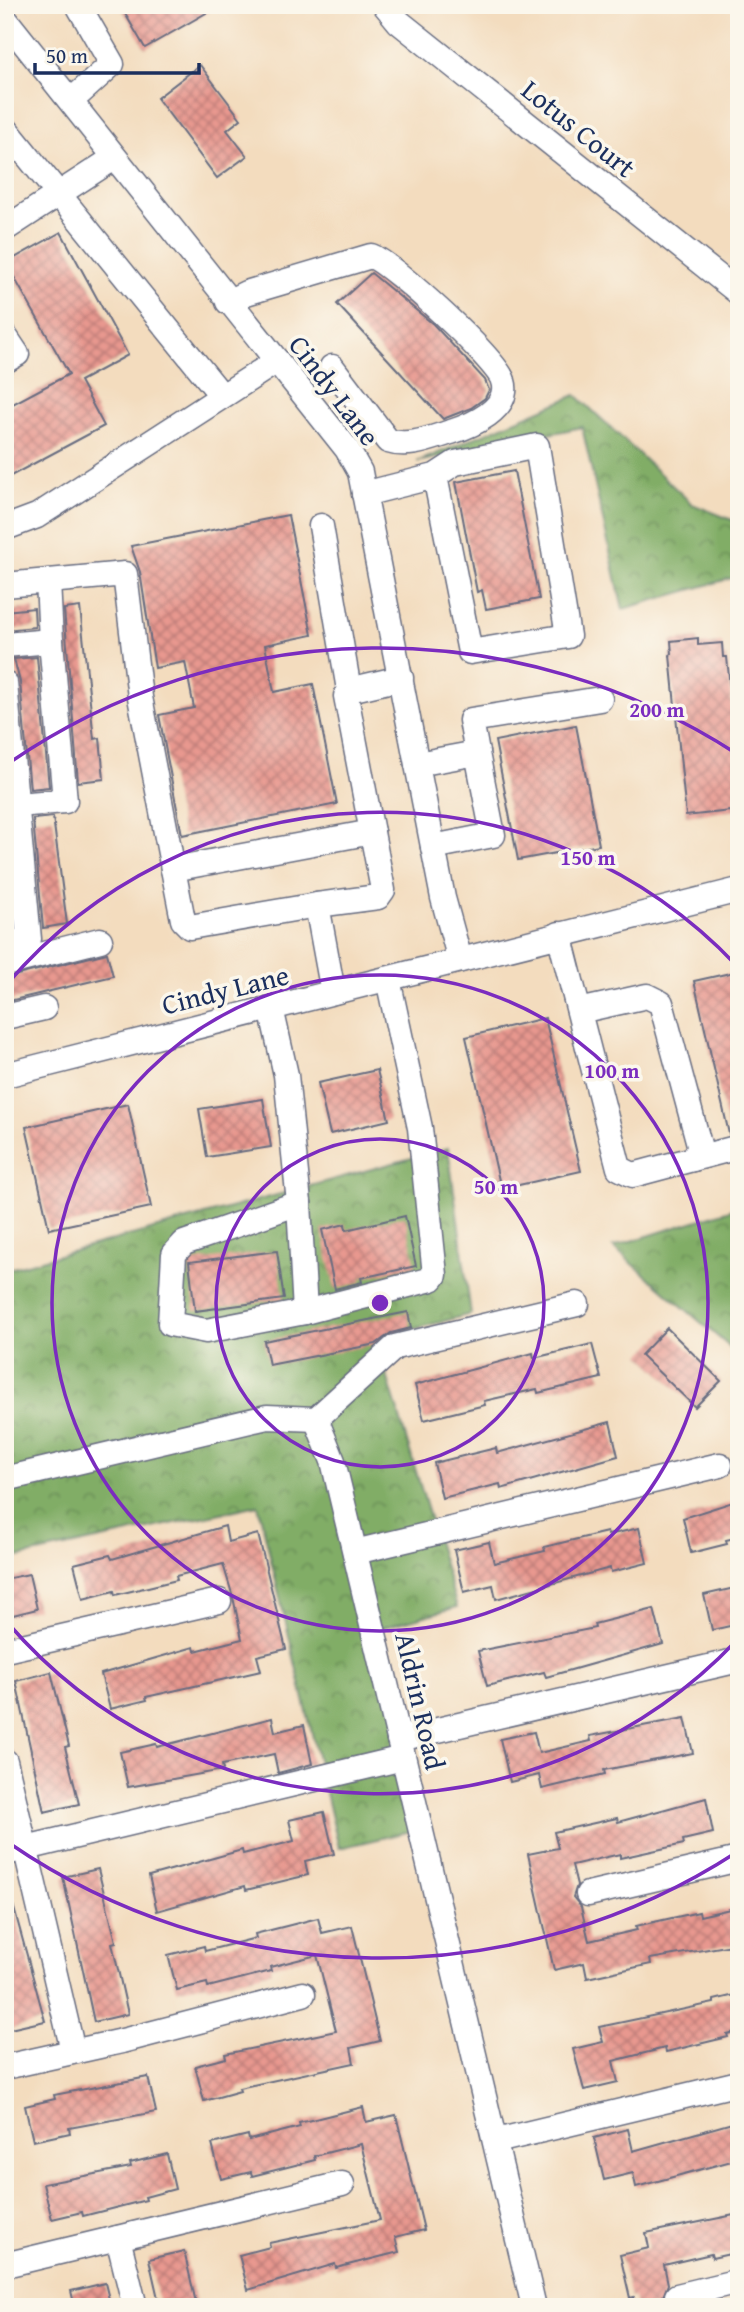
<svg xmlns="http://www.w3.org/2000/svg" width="744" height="2312" font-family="'Gentium Book Plus',serif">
	<defs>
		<pattern id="forest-crowns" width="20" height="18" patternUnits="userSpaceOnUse" patternTransform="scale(1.75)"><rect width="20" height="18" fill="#81ad66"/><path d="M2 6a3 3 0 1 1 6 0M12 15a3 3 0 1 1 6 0" fill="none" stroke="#698d57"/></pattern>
		<pattern id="building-cross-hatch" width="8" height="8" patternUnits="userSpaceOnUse" patternTransform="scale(1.75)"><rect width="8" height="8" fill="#e8988f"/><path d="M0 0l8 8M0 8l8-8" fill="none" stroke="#bb7c78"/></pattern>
	</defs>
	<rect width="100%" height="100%" fill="#fbf7ec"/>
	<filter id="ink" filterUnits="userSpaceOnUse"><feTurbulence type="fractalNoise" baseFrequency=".0143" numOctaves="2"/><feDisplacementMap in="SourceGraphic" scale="14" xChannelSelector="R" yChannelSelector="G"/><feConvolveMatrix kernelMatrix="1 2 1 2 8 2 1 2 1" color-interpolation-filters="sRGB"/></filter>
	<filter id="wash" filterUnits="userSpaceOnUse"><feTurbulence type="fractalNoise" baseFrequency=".00686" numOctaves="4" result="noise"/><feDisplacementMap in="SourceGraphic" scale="28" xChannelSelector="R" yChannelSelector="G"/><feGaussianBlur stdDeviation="1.57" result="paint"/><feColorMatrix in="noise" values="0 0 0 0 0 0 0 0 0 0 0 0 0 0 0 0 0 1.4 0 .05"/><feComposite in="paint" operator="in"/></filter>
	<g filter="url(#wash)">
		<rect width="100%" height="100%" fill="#f3dcbe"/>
		<g fill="url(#forest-crowns)" stroke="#4e6e62" stroke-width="2">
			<polygon points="576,395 692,504 732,520 739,519 739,576 623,609 582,427 417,462"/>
			<polygon points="448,1148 471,1314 376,1339 457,1607 374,1630 424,1828 339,1848 258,1505 5,1560 5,1270"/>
			<polygon points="739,1207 739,1355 613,1247"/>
		</g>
		<g id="blocks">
			<g fill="url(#building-cross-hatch)">
				<polygon points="120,5 220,5 145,48"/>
				<polygon points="200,65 241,119 227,130 247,156 217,178 157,98"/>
				<polygon points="61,232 128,355 80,381 104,426 5,479 5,408 69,374 6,263"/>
				<polygon points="371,273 433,324 485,380 489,390 485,398 471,408 443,419 337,304"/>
				<polygon points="514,471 539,599 486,609 482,590 477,592 456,482"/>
				<polygon points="288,515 312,635 265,645 274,692 313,684 337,804 182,835 159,715 194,708 185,662 155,668 140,572 131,546"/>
				<polygon points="80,607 94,739 100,738 104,779 78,782 64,609"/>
				<polygon points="34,608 35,627 5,630 5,611"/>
				<polygon points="698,638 698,645 722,643 723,657 727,657 739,780 736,786 739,810 686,816 670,655 672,654 671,641"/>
				<polygon points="37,657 49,787 30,789 20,682 14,659"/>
				<polygon points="576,725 599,845 518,860 495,741"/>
				<polygon points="53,817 67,924 43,928 33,819"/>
				<polygon points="5,845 13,928 5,930"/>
				<polygon points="107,953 113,976 5,1002 5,978"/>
				<polygon points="739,971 739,1133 729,1134 694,981"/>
				<polygon points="545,1018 581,1171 501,1189 466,1037"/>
				<polygon points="377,1070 389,1120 330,1134 318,1083"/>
				<polygon points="263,1099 271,1147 207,1157 199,1109"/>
				<polygon points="128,1104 151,1207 49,1229 26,1127"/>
				<polygon points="405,1216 416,1266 361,1278 362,1282 335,1289 322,1230 345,1224 346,1230"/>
				<polygon points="277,1251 284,1299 195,1311 189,1262"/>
				<polygon points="408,1312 411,1328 391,1333 376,1344 269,1365 264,1341"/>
				<polygon points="667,1328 721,1381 695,1407 641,1355"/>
				<polygon points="592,1344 601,1378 538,1393 537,1389 484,1401 485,1405 424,1420 415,1385 533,1353 534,1358"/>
				<polygon points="610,1422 618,1456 501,1489 500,1484 442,1498 434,1463 496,1448 497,1453"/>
				<polygon points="739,1500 739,1537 726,1540 727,1544 691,1553 683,1518"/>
				<polygon points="225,1526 228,1542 258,1534 286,1649 257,1656 261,1671 146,1697 147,1700 110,1709 101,1674 194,1647 195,1651 242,1639 233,1597 223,1564 176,1576 177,1580 115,1595 114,1591 83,1599 74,1564 110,1555 112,1559"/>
				<polygon points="639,1528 647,1563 611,1572 610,1568 496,1599 493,1585 464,1592 454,1550 489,1542 494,1563 545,1551 544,1547 607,1532 608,1535"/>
				<polygon points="29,1574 37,1609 5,1617 5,1579"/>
				<polygon points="739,1587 739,1624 712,1630 704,1595"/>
				<polygon points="654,1609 663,1644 546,1677 544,1672 487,1686 478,1651 595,1628 594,1624"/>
				<polygon points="51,1672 69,1746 65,1747 79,1804 44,1812 16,1681"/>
				<polygon points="272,1718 275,1732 304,1725 312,1764 278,1773 274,1754 222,1765 223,1770 128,1787 120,1752 156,1744 157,1747"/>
				<polygon points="685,1718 693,1753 604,1770 605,1774 542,1789 539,1775 510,1782 500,1739 534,1732 539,1753 591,1741 590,1736"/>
				<polygon points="706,1798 713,1833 683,1840 684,1844 620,1858 620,1854 572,1865 577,1885 573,1897 581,1907 589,1941 637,1930 636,1926 699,1912 700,1916 730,1909 738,1944 650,1959 651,1964 587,1978 584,1963 554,1970 528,1854 558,1848 554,1832 617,1818 618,1822"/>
				<polygon points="324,1812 334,1854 305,1861 308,1875 246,1890 245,1886 157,1911 149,1876 242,1850 243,1854 294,1841 289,1820"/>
				<polygon points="98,1869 116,1942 112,1943 128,2014 94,2022 63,1877"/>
				<polygon points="5,1901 12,1901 45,2021 10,2029 5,2010"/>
				<polygon points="318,1918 322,1933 352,1926 380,2041 351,2048 354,2063 239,2088 240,2091 204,2101 195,2066 226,2058 225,2054 336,2031 317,1955 270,1967 271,1971 208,1987 207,1983 177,1990 168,1955 204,1946 205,1951 256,1938 255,1934"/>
				<polygon points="739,1994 739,2031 727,2034 728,2037 666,2052 665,2048 613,2061 618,2082 584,2090 573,2049 603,2042 599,2027 714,2003 714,2000"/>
				<polygon points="148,2077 156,2112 69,2128 70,2133 33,2141 25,2106 55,2099 54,2095"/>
				<polygon points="363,2107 366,2122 396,2115 424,2230 395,2237 399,2252 336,2268 335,2264 248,2290 239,2255 270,2247 269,2243 380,2220 361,2144 314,2156 315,2160 252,2176 251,2172 221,2179 212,2144 248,2135 249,2140 300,2127 299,2123"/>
				<polygon points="739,2121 739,2159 636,2187 633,2173 604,2180 594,2138 628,2129 633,2151"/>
				<polygon points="167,2154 175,2189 145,2197 146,2200 83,2216 82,2212 52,2219 43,2184 131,2167 130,2163"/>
				<polygon points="739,2214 739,2252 712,2258 711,2254 664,2265 668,2284 662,2299 667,2307 636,2307 634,2297 630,2298 620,2255 649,2248 646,2233"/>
				<polygon points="184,2251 197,2307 160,2307 149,2259"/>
				<polygon points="105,2283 111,2307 75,2307 71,2291"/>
			</g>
		</g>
	</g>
	<g filter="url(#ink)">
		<use href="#blocks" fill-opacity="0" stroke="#676c80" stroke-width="2"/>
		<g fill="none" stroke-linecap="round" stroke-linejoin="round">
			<defs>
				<g id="minor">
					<polyline points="385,5 399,22 739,293"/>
					<polyline points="5,19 347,449 360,472 443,898 460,960"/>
					<polyline points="71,101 112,64 78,5"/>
					<polyline points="5,128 222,396"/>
					<polyline points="5,229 114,158"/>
					<path d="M228,302L246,293L371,256C392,263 498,361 503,381C512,409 470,426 451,432C431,438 409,448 388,441L332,367"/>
					<polyline points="5,336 17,354 5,361"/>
					<polyline points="364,494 435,476 455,463 537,446 568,636 470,652 435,476"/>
					<polyline points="321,526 349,690"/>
					<polyline points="5,528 37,516 277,361"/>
					<polyline points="48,581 51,641"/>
					<polyline points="5,585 125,574 140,697 173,869"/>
					<polyline points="5,645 51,641 65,801 17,805"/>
					<polyline points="5,683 29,939 5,945"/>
					<polyline points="477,753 471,720 600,699"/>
					<polyline points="417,764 477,753 493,835 433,847"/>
					<polyline points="317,905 190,927 183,920 173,869 372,832"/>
					<polyline points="559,934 619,1168 633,1175 693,1159 700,1148 661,1003 647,996 579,1011"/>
					<polyline points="5,964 100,940"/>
					<polyline points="333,992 317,905 378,897 383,890 346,696 349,690 401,678"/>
					<polyline points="271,1008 286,1075 299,1203 184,1243 174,1254 170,1324 206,1331 305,1312 432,1279 435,1275 420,1128 388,979"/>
					<polyline points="5,1017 44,1008"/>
					<polyline points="5,1075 739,890"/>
					<polyline points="693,1159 739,1147"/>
					<polyline points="299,1203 305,1312"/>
					<polyline points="316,1419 333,1461 534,2307"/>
					<polyline points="316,1419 395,1347 577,1304"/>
					<polyline points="5,1479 267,1417 316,1419"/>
					<polyline points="355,1552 720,1465"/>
					<polyline points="5,1650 219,1601"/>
					<polyline points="399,1739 739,1660"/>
					<polyline points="5,1761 73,2051"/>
					<polyline points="5,1853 403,1758"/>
					<polyline points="588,1894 739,1859"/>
					<polyline points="5,2067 122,2041 303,1994"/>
					<polyline points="496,2141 739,2083"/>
					<polyline points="118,2238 135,2307"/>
					<polyline points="5,2265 342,2184"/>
					<polyline points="677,2296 739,2281"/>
				</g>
			</defs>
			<use href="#minor" stroke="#676c80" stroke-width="27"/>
			<use href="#minor" stroke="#fff" stroke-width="24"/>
		</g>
	</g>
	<g fill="none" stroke="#7b2cbf" stroke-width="3.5">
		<circle cx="380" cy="1303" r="164"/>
		<circle cx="380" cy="1303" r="328"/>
		<path d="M736 1641A491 491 0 0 1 7 1622M7 984A491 491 0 0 1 736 965"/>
		<path d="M737 1852A655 655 0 0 1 9 1843M9 763A655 655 0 0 1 737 754"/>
	</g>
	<g text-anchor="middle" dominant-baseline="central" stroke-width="7" stroke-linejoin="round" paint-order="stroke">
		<g font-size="28" fill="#1b2f5e" stroke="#fbf7ec">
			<text transform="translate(579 128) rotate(39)">Lotus Court</text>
			<text transform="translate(335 390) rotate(53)">Cindy Lane</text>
			<text transform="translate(225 989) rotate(-14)">Cindy Lane</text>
			<text transform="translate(421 1701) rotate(77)">Aldrin Road</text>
		</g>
	</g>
	<circle cx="380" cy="1303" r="10" fill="#7b2cbf" stroke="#fbf7ec" stroke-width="3.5"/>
	<g font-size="21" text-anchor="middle" font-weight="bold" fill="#7b2cbf" stroke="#fbf7ec" stroke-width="7" stroke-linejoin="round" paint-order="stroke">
		<text x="657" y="717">200 m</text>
		<text x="588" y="865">150 m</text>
		<text x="612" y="1078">100 m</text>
		<text x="496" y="1194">50 m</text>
	</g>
	<rect width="744" height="2312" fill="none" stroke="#fbf7ec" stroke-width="28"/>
	<path d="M35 63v10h164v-10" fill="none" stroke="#1b2f5e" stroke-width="3.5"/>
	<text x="46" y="63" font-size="21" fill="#1b2f5e" stroke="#fbf7ec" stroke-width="5" paint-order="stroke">50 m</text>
</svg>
